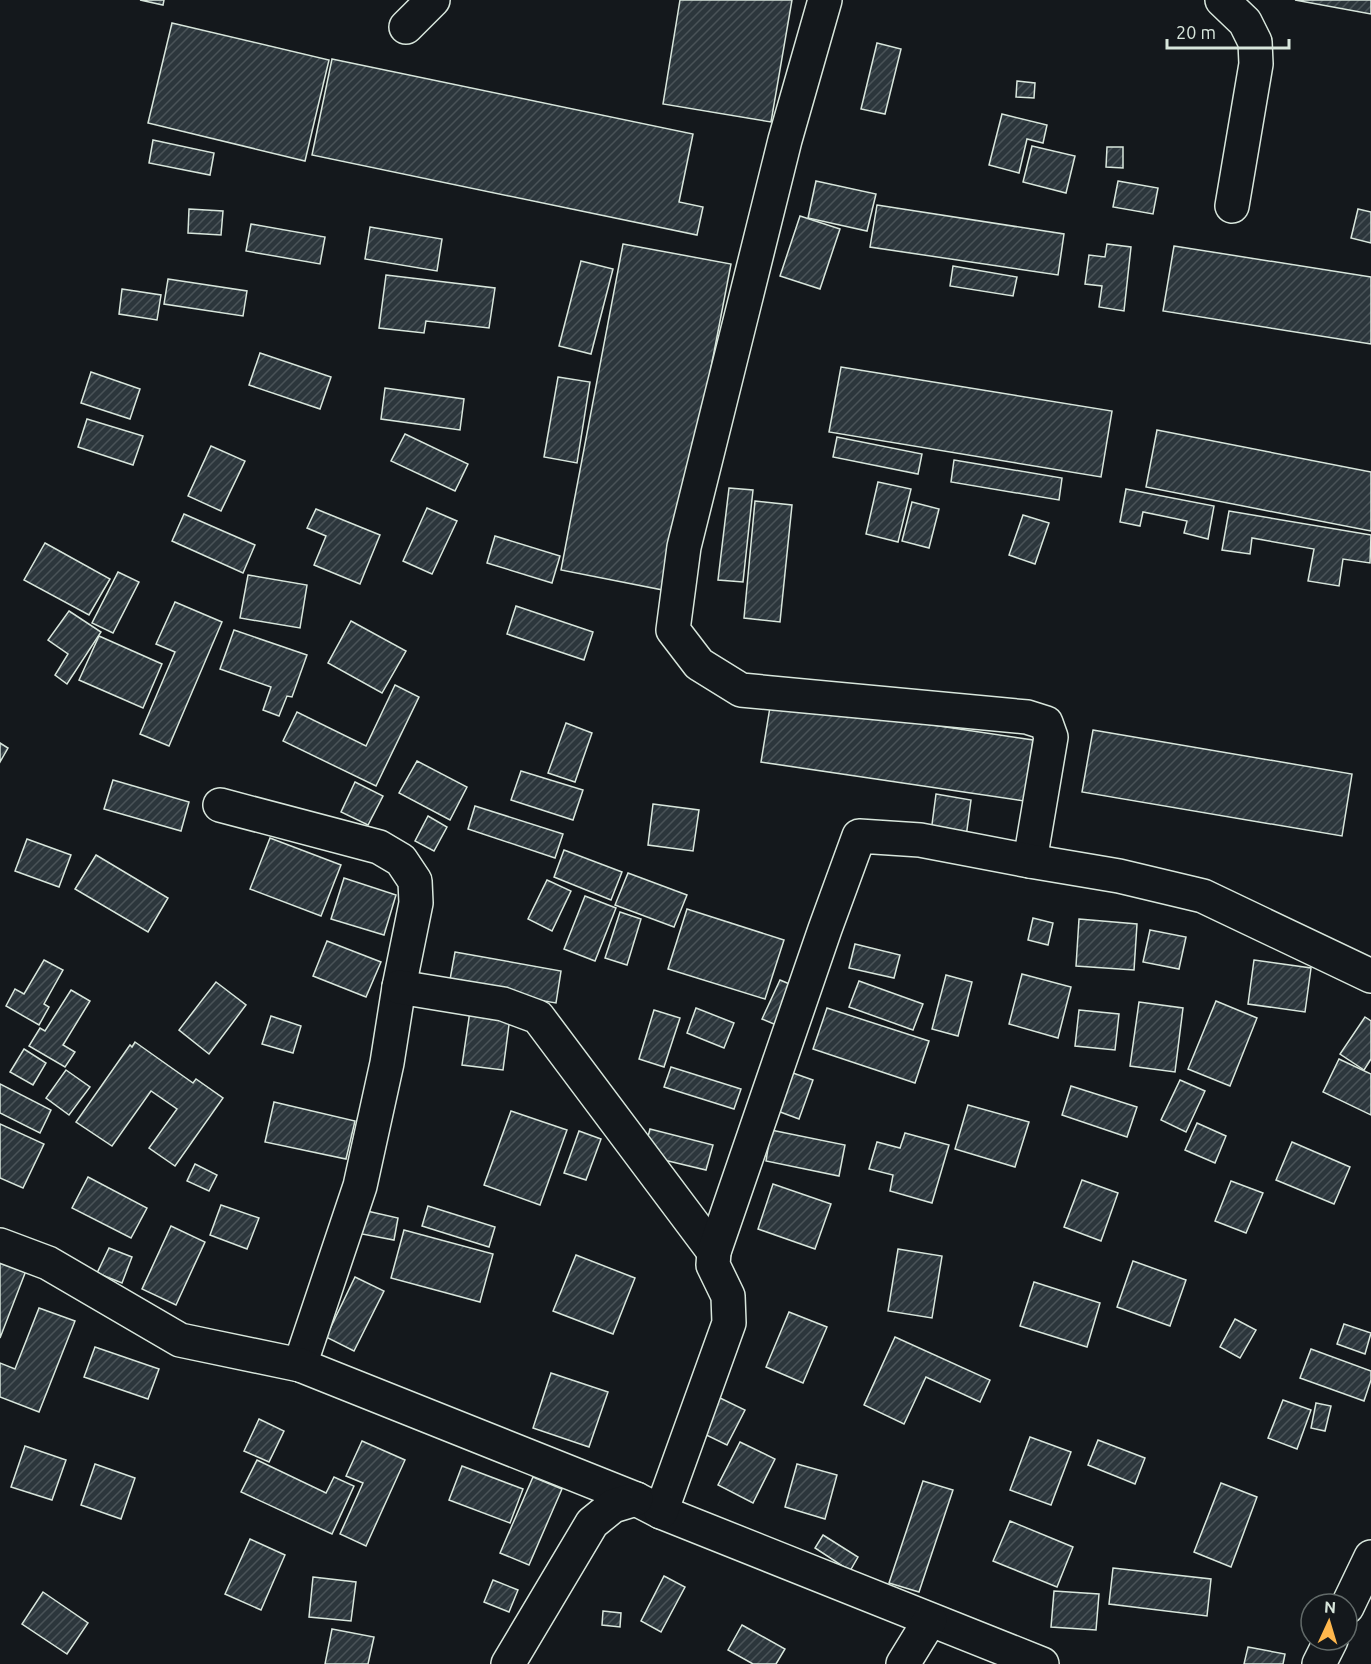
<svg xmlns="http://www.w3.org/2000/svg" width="1371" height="1664" font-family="Ubuntu,sans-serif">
	<defs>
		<pattern id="building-hatch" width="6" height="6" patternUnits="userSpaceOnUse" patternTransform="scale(1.5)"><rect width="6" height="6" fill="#2c363c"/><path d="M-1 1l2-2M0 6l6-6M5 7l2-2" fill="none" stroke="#4a5358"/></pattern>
	</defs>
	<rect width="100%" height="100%" fill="#14181c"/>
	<g fill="url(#building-hatch)" stroke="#d8e6dc" stroke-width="1.5">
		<polygon points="140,0 164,0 163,5"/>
		<polygon points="680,0 792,0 771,122 663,104"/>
		<polygon points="1295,0 1371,0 1371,14"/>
		<polygon points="172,23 329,60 305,161 148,123"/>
		<polygon points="877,43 901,49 885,114 861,109"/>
		<polygon points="332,59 693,134 679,202 703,207 697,235 312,155"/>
		<polygon points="1017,81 1035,83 1034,98 1016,97"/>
		<polygon points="1002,114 1047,125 1043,143 1027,139 1019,173 989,165"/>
		<polygon points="153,140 214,153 210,175 149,163"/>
		<polygon points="1032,146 1075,156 1066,193 1023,182"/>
		<polygon points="1107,147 1123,147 1123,168 1106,167"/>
		<polygon points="816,181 876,194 867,231 808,218"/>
		<polygon points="1118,181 1158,188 1153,214 1113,207"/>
		<polygon points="877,205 1064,234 1058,275 870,247"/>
		<polygon points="189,209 223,211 221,235 188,233"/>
		<polygon points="1358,209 1371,212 1371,243 1351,238"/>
		<polygon points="800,216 840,229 820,289 780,276"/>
		<polygon points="251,224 325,237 320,264 246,251"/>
		<polygon points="370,227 442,239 437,271 365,259"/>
		<polygon points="623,244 731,264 668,591 561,570"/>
		<polygon points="1107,244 1131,247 1124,311 1099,307 1102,286 1085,284 1089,255 1105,257"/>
		<polygon points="1174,246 1371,277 1371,344 1163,311"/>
		<polygon points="581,261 613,269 591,354 559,346"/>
		<polygon points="953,266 1017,277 1013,296 950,286"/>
		<polygon points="386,275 495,288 489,328 426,321 424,333 379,328"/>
		<polygon points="168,279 247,291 243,316 164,304"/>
		<polygon points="122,289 161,295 157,320 119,314"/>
		<polygon points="260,353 331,377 320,409 249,385"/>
		<polygon points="841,367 1112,411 1101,477 829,432"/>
		<polygon points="91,372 140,389 130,419 81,403"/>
		<polygon points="558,377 590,382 577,463 544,457"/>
		<polygon points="385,388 464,399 460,430 381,419"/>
		<polygon points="87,419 143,436 133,465 78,447"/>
		<polygon points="1157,430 1371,472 1371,531 1146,487"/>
		<polygon points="405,434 468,464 455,491 391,461"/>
		<polygon points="837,437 922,454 918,474 833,457"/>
		<polygon points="211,446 245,461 221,511 188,496"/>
		<polygon points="954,460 1062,478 1059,500 951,482"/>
		<polygon points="878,482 911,489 898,542 866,534"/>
		<polygon points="729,488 753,490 743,582 718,580"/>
		<polygon points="1126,489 1214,506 1208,539 1184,533 1187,521 1143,512 1140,526 1120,522"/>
		<polygon points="755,501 792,505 780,622 744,618"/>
		<polygon points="912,502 939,509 929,548 902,541"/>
		<polygon points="427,508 457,521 432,574 403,561"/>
		<polygon points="316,509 380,535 360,584 314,565 326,536 307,528"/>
		<polygon points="1229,511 1371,535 1370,563 1343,559 1339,586 1308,581 1314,549 1252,538 1250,554 1222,550"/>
		<polygon points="184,514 255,545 243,573 172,541"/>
		<polygon points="1023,515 1049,523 1035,564 1009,555"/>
		<polygon points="495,536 560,556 552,583 487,563"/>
		<polygon points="45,543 110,579 89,615 24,580"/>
		<polygon points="118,572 139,582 113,633 92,623"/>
		<polygon points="248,575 307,585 300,628 240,618"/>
		<polygon points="175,602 222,622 169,746 140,734 175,652 156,644"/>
		<polygon points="516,606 593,632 584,660 507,634"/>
		<polygon points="69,611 101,632 67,684 55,675 68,654 48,640"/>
		<polygon points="351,621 406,651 382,693 328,663"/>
		<polygon points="234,630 307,655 292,697 287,696 279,716 263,710 271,687 220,669"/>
		<polygon points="99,636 162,664 143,708 79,680"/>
		<polygon points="395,685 419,697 376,786 283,741 297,712 366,746"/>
		<polygon points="771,701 1033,740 1024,801 761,762"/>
		<polygon points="566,723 592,733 575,782 548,773"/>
		<polygon points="1093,730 1352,774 1342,836 1082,792"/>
		<polygon points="0,743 8,748 0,762"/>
		<polygon points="417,761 467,787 450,820 399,793"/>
		<polygon points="521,771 583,790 573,820 511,800"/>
		<polygon points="113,780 189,802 181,831 104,809"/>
		<polygon points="355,782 383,796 368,825 341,812"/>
		<polygon points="936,794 971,800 966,837 931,832"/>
		<polygon points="653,804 699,810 693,851 648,845"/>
		<polygon points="475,806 563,834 555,858 468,829"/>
		<polygon points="428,816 447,827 434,851 415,841"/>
		<polygon points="270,838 341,865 321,916 250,889"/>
		<polygon points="27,839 71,855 59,887 15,871"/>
		<polygon points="564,850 622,872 611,900 554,877"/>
		<polygon points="96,855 168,898 148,932 75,889"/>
		<polygon points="628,873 687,895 674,927 615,905"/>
		<polygon points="344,878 396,895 384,935 331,919"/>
		<polygon points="547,880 571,891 552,931 528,919"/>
		<polygon points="585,896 616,908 595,961 564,949"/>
		<polygon points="687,909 784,940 765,999 668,969"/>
		<polygon points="620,912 641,919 627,965 605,958"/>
		<polygon points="1033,918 1053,923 1048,945 1028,940"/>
		<polygon points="1079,919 1137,924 1134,970 1076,966"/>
		<polygon points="1150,930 1186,937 1179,969 1143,962"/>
		<polygon points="327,941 381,962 366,997 313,976"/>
		<polygon points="855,944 900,955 894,978 849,968"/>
		<polygon points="455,952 561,971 556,1003 449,985"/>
		<polygon points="44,960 63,970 44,1004 49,1007 39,1025 6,1006 15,989 24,994"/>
		<polygon points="1254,960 1311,968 1305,1012 1248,1004"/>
		<polygon points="1022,974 1071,987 1058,1038 1009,1024"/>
		<polygon points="946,975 972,982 958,1036 932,1029"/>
		<polygon points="780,980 799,988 781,1027 762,1019"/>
		<polygon points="859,981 923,1004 913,1030 849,1007"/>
		<polygon points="216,982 246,1005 209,1054 179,1030"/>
		<polygon points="71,990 90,1001 63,1045 75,1052 65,1067 29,1046 40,1028 45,1031"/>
		<polygon points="1216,1001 1257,1018 1230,1086 1188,1069"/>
		<polygon points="1139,1002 1183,1008 1175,1072 1130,1066"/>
		<polygon points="696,1008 734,1023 724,1048 687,1033"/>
		<polygon points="827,1008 929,1041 915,1083 813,1049"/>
		<polygon points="654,1010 680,1018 664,1067 639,1059"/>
		<polygon points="1079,1010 1119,1014 1115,1050 1075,1046"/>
		<polygon points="470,1011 510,1017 503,1070 462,1065"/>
		<polygon points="271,1016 301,1026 293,1053 262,1044"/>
		<polygon points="1365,1017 1371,1021 1371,1059 1364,1070 1340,1054"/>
		<polygon points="135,1042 193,1083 196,1079 223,1098 175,1166 149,1148 177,1109 151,1091 112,1146 76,1122 130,1045 132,1047"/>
		<polygon points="24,1049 46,1063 33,1085 10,1072"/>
		<polygon points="1339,1059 1371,1074 1371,1115 1323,1092"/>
		<polygon points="671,1067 741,1089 734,1109 664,1087"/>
		<polygon points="66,1070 90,1087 69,1115 46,1098"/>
		<polygon points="790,1072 813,1080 799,1119 775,1110"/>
		<polygon points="1180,1080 1205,1091 1186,1132 1161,1120"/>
		<polygon points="0,1084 51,1110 40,1133 0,1113"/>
		<polygon points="1071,1086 1137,1107 1127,1137 1062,1115"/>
		<polygon points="274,1102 355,1121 346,1159 265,1142"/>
		<polygon points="968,1105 1029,1122 1015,1167 955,1149"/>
		<polygon points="511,1111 567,1130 540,1205 484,1185"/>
		<polygon points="1197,1123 1226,1136 1215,1163 1185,1150"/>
		<polygon points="0,1124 44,1144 23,1188 0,1178"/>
		<polygon points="650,1129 713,1145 706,1170 643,1155"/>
		<polygon points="771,1130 845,1145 839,1176 766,1161"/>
		<polygon points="579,1131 601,1139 586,1180 564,1173"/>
		<polygon points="905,1133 949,1145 932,1203 890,1191 893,1175 869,1169 877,1142 900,1148"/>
		<polygon points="1292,1142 1350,1167 1334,1204 1276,1180"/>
		<polygon points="195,1164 217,1175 209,1191 187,1181"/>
		<polygon points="88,1177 147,1208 131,1238 72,1208"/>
		<polygon points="1082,1180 1118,1193 1101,1241 1064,1227"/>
		<polygon points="1231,1181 1263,1193 1246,1233 1215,1221"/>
		<polygon points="773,1184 831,1204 815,1249 758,1229"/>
		<polygon points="221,1205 259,1218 247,1249 210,1235"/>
		<polygon points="428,1206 495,1227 489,1247 422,1226"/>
		<polygon points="367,1211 398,1218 394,1240 362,1234"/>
		<polygon points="171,1226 205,1242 176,1305 142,1289"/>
		<polygon points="404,1230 493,1254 480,1302 391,1278"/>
		<polygon points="109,1248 132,1257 122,1283 97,1273"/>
		<polygon points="898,1249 942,1256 932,1318 888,1311"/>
		<polygon points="576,1255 635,1278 613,1334 553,1311"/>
		<polygon points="0,1257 27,1268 0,1338"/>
		<polygon points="1133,1261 1186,1280 1170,1326 1117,1307"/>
		<polygon points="355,1277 384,1291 354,1351 326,1337"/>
		<polygon points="1034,1282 1100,1303 1087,1347 1020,1326"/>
		<polygon points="39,1308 75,1321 39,1412 0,1397 0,1363 15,1369"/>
		<polygon points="789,1312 827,1327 803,1383 766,1367"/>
		<polygon points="1235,1319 1256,1330 1240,1358 1220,1347"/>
		<polygon points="1344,1324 1371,1333 1365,1354 1337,1344"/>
		<polygon points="895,1337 990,1380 980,1402 926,1377 904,1424 864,1405"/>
		<polygon points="95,1347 159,1369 148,1399 84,1377"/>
		<polygon points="1311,1349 1371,1371 1371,1380 1364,1401 1300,1378"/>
		<polygon points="551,1373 608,1392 589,1447 533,1428"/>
		<polygon points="718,1397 745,1410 727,1445 700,1432"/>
		<polygon points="1283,1400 1311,1410 1297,1449 1268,1438"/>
		<polygon points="1316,1403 1331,1406 1325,1431 1311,1428"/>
		<polygon points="259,1419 284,1431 269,1462 244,1451"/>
		<polygon points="1030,1437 1071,1452 1051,1505 1010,1490"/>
		<polygon points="1098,1440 1145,1458 1135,1484 1088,1465"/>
		<polygon points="362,1441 405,1460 366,1546 340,1534 363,1483 346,1476"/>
		<polygon points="740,1442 775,1459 753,1503 718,1485"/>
		<polygon points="25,1446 66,1460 52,1500 11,1487"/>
		<polygon points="257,1460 326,1493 334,1477 354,1486 332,1534 241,1492"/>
		<polygon points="95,1464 135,1478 121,1519 81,1505"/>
		<polygon points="797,1464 837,1475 825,1519 785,1507"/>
		<polygon points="462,1466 523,1489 510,1523 449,1500"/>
		<polygon points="533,1477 562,1489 529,1565 500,1553"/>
		<polygon points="923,1481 953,1490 919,1592 889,1583"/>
		<polygon points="1221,1483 1257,1497 1231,1567 1194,1552"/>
		<polygon points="1010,1521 1073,1547 1057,1587 993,1561"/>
		<polygon points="823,1535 858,1557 850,1571 815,1548"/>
		<polygon points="250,1539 285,1555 261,1610 225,1594"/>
		<polygon points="1113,1568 1211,1579 1207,1616 1109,1604"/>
		<polygon points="664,1576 685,1587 661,1632 641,1621"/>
		<polygon points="313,1577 356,1582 351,1621 309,1617"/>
		<polygon points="493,1580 518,1590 509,1612 484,1602"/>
		<polygon points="1054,1591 1099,1594 1096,1630 1051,1627"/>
		<polygon points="43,1592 88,1623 67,1654 22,1624"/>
		<polygon points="603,1611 621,1613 620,1627 602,1625"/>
		<polygon points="742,1625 785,1649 776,1664 753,1664 728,1650"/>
		<polygon points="332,1629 374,1637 368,1664 325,1664"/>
		<polygon points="1248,1647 1285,1654 1283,1664 1244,1664"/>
	</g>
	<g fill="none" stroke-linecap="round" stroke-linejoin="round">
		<defs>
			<g id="street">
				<polyline points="825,0 785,140 684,547 673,630 699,664 741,690 1027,717 1046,723 1051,737 1030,861"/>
				<polyline points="1222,0 1245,22 1255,42 1256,64 1232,206"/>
				<polyline points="406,27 433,0"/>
				<polyline points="220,805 379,847 401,860 415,881 416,903 399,987 387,1063 360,1186 300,1365"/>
				<polyline points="399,987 503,1004 538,1017 714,1252"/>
				<polyline points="0,1245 48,1263 180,1340 300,1365 636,1499 661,1512 1042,1664"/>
				<polyline points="661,1512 729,1323 728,1296 713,1265 714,1252 825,929 859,836 920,840 1030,861 1119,876 1203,896 1371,976"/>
				<polyline points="1347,1607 1371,1557"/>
				<polyline points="508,1664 592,1523 613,1506 636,1499"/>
				<polyline points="903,1664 930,1620"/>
				<polyline points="1319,1664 1331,1640"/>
			</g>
		</defs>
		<use href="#street" stroke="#d8e6dc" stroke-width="36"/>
		<use href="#street" stroke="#14181c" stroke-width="33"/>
	</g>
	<g transform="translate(1329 1622) rotate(4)"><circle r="28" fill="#14181c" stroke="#626a69" stroke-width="1.5"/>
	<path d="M0-4.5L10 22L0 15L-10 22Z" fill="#ffb74d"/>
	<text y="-9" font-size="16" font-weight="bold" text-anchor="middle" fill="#d8e6dc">N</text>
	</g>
	<path d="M1167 39v9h122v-9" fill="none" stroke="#d8e6dc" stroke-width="3"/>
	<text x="1176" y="39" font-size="18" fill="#d8e6dc" stroke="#14181c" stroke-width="4.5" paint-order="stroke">20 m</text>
</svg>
